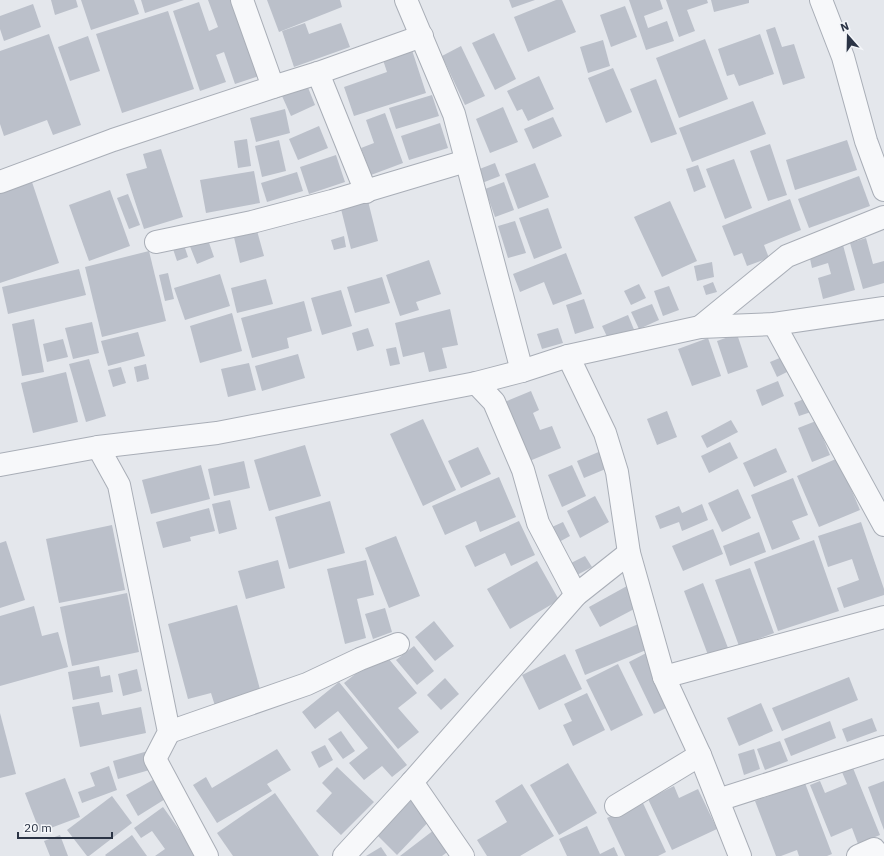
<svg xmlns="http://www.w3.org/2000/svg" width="884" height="856" font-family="'IBM Plex Sans',sans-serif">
	<rect width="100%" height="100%" fill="#e4e7ec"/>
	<g fill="#bbc0ca">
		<polygon points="51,0 76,0 78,7 55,15"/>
		<polygon points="81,0 134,0 139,14 91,30"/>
		<polygon points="141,0 184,0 145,13"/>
		<polygon points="208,0 232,0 259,76 235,84 224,52 216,55 226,82 200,91 173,11 199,2 209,31 218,27"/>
		<polygon points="267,0 340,0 342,7 279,32"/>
		<polygon points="509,0 535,0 512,8"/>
		<polygon points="556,0 562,0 576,32 528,52 514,17"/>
		<polygon points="629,0 660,0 663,9 644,16 648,28 667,21 674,41 646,50"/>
		<polygon points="666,0 707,0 708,3 687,10 695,31 679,37"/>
		<polygon points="711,0 749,0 749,3 714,12"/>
		<polygon points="33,4 41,27 4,41 0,29 0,16"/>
		<polygon points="625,6 637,37 611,47 600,15"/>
		<polygon points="168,11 194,89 122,113 96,34"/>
		<polygon points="305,23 309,34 341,23 350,47 294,67 282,31"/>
		<polygon points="775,27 782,47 794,44 805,78 783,85 766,30"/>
		<polygon points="494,33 516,79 495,90 472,43"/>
		<polygon points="49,34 81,125 53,135 47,120 4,136 0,124 0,51"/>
		<polygon points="760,34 774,74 739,86 734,74 727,76 718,49"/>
		<polygon points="88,36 100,71 70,81 58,47"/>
		<polygon points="705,39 728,99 679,118 656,58"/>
		<polygon points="603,40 610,66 588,73 580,47"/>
		<polygon points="461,46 485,96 465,105 442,56"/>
		<polygon points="411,47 426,93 354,116 344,87 387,72 382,57"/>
		<polygon points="613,68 632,112 606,123 588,78"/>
		<polygon points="539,76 554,109 528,121 522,109 517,111 507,91"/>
		<polygon points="656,79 677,134 651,143 630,89"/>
		<polygon points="307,85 315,105 291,116 282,96"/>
		<polygon points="432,95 439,116 396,129 389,108"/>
		<polygon points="753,101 766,134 692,162 679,128"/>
		<polygon points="503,107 518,142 490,153 476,119"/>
		<polygon points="285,109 290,133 256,142 250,118"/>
		<polygon points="385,113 403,163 371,175 361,148 374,143 366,120"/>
		<polygon points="553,117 562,136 533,149 524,129"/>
		<polygon points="440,123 448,148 409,160 401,136"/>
		<polygon points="319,126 328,148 298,160 289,139"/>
		<polygon points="247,139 251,166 238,168 234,141"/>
		<polygon points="279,140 286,171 262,177 255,146"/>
		<polygon points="847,140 857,170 795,190 786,160"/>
		<polygon points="770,144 787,195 768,201 750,151"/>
		<polygon points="161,149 183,217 144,229 126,174 147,168 143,154"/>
		<polygon points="336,155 345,182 309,194 300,167"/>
		<polygon points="734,159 752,208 725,219 706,169"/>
		<polygon points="495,163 500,176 482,183 477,170"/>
		<polygon points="535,163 549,197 518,209 505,174"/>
		<polygon points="698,165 706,187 694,192 686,169"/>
		<polygon points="254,171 260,203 206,213 200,180"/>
		<polygon points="297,172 303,191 267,202 261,183"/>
		<polygon points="859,176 870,206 809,228 798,199"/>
		<polygon points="32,182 59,263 0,283 0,193"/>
		<polygon points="504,182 514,210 495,217 485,189"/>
		<polygon points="110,190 130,246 89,261 69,205"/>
		<polygon points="128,194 140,225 129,229 117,198"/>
		<polygon points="790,199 801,230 764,245 769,258 747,266 742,253 734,256 722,226"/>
		<polygon points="368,201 378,241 351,249 341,209"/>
		<polygon points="670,201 697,261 662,277 634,217"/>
		<polygon points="548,208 562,248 534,259 519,218"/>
		<polygon points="515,221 526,253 508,258 498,226"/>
		<polygon points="256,227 264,256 240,263 233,233"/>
		<polygon points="344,236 346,247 334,250 331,240"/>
		<polygon points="207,237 214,257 197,264 189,244"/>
		<polygon points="866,238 873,264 884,261 884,283 863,289 850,243"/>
		<polygon points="183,242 188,257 177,261 172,246"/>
		<polygon points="843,245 855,290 823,299 818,278 831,274 828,263 812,268 809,254"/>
		<polygon points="149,251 166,321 102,337 85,267"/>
		<polygon points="566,253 582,294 553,305 544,282 520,292 513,274"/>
		<polygon points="429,260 441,294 416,302 419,310 400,316 386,275"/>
		<polygon points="712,262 714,277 697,281 694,266"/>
		<polygon points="79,269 86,295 8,314 2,287"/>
		<polygon points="168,273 174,299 165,301 159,275"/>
		<polygon points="220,274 230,306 185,320 174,288"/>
		<polygon points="382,277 390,303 355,313 347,287"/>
		<polygon points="266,279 273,304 237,313 231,288"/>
		<polygon points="713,282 717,292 706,295 703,286"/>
		<polygon points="639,284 646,298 631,305 624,291"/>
		<polygon points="669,286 679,310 663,316 654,291"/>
		<polygon points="341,290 352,326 322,335 311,298"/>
		<polygon points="584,299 594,328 575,334 566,305"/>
		<polygon points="304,301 312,331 287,338 289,348 252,358 241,318"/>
		<polygon points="652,304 659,320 639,329 631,312"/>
		<polygon points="450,309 458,345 442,348 447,368 429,372 424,352 403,357 395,323"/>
		<polygon points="232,313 242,351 200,363 190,326"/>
		<polygon points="628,315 635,332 610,343 602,326"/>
		<polygon points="34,319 44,372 22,376 12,324"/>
		<polygon points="92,322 99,353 73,359 65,328"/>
		<polygon points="368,328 374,346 357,351 352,333"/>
		<polygon points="558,328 563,343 542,349 537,334"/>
		<polygon points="138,332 145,356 108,366 101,341"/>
		<polygon points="737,334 748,367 728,374 717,341"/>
		<polygon points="708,338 721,376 692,386 678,349"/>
		<polygon points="63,339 68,357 47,362 43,344"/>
		<polygon points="396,347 400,364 390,366 386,349"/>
		<polygon points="298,354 305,378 262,391 255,366"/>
		<polygon points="782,357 789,371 777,377 770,362"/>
		<polygon points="89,359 106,416 86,422 69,364"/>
		<polygon points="249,363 256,390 228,397 221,369"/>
		<polygon points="146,364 149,379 137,382 134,367"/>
		<polygon points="121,367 126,383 113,387 108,370"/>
		<polygon points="66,372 78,422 33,433 21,383"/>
		<polygon points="778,381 784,396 762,406 756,390"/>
		<polygon points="531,391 539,410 533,413 540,430 552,426 561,448 527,462 502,403"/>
		<polygon points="809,397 814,411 799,416 794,403"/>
		<polygon points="667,411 677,437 657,445 647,419"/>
		<polygon points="423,419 456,490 423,506 390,434"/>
		<polygon points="731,420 738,432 707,448 701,436"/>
		<polygon points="816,421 830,455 812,462 798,428"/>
		<polygon points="730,442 738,458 709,473 701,456"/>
		<polygon points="305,445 321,496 269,511 254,460"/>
		<polygon points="478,447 491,474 461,488 448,461"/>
		<polygon points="776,448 787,472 754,487 743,463"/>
		<polygon points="601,451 608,468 584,478 577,461"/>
		<polygon points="838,458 860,510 819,527 797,476"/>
		<polygon points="244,461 250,488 214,496 208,469"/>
		<polygon points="201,465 210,499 151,514 142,480"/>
		<polygon points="572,465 586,496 562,507 548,475"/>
		<polygon points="499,477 516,517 480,532 476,521 445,535 432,506"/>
		<polygon points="793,478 808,515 792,521 800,539 772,550 751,495"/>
		<polygon points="738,489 751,518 722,532 708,503"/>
		<polygon points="595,496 609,522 580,538 567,511"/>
		<polygon points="230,500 237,529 219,534 212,504"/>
		<polygon points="330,501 345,553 289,569 275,517"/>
		<polygon points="702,504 708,520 682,531 679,522 660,529 655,516 679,506 682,513"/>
		<polygon points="209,508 215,531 190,537 191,541 163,548 156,522"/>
		<polygon points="519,521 535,555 511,566 505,553 475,567 465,546"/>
		<polygon points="563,522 570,536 559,542 552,527"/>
		<polygon points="861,522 884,589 884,595 844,608 837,588 859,580 852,559 828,567 818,536"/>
		<polygon points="112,525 125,590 59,603 46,539"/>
		<polygon points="713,529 723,554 683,571 672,546"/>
		<polygon points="759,532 766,552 730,566 723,546"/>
		<polygon points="396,536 420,596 389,608 365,548"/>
		<polygon points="814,540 839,611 778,631 754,562"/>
		<polygon points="6,541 25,600 0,608 0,543"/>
		<polygon points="585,556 592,567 577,575 571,563"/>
		<polygon points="278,560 285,588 246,599 238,571"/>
		<polygon points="366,560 374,595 357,599 366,638 345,644 327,569"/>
		<polygon points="537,561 559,600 510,629 487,589"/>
		<polygon points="750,568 774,633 739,646 715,580"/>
		<polygon points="703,583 728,648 708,655 684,591"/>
		<polygon points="627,586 638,607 600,627 589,607"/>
		<polygon points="127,593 139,652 72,666 60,607"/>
		<polygon points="237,605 261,693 215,706 211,693 188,699 168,624"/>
		<polygon points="34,606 42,636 58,632 68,667 0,686 0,616"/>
		<polygon points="385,608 392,632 373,639 365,614"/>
		<polygon points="434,621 454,646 435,661 415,637"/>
		<polygon points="641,623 651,648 585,675 575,650"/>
		<polygon points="414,646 434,671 417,685 396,660"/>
		<polygon points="652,650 678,702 654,714 629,662"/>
		<polygon points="383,652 417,693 398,708 419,732 398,749 344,683"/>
		<polygon points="565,654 582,689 539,710 522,675"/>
		<polygon points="618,664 643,715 611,731 586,680"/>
		<polygon points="99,666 101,677 110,675 113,692 73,700 68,672"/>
		<polygon points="137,669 142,691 123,696 118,674"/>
		<polygon points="849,677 858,700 782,731 772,708"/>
		<polygon points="445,678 459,694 441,710 427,695"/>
		<polygon points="339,682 407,765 392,777 382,766 364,780 349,763 368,748 338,711 315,729 302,712"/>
		<polygon points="587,693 605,730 573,746 563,725 572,721 564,704"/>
		<polygon points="99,702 102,715 141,707 146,733 80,747 72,707"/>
		<polygon points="761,703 773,731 739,746 727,718"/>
		<polygon points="0,713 16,774 0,778"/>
		<polygon points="872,718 877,731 847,742 842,729"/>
		<polygon points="830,721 836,738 791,756 784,739"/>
		<polygon points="341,731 355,751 343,759 328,739"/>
		<polygon points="780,741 788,761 765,770 757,749"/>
		<polygon points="325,745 333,760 319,768 311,752"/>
		<polygon points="277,749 291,770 267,784 272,791 217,823 193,785 206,777 212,788"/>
		<polygon points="754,749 760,769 744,775 738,754"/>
		<polygon points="148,751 153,769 118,779 113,761"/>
		<polygon points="568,763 597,813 559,835 530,785"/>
		<polygon points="109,766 117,790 82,803 78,792 95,786 90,773"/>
		<polygon points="337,767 374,802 341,835 316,811 332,793 322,783"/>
		<polygon points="853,768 880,835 858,844 852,828 831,837 810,785 820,781 825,793 847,784 842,772"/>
		<polygon points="158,777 170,796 138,816 126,795"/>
		<polygon points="65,778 80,817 40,832 25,793"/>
		<polygon points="884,781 884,830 868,787"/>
		<polygon points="805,783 832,854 827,856 799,856 797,850 781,856 776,856 755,801"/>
		<polygon points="522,784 554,836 520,856 487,856 477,840 507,822 495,801"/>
		<polygon points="674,786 679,798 698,789 717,829 672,850 648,799"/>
		<polygon points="275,793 319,856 233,856 217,833"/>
		<polygon points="112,796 132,823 89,856 87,856 67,830"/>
		<polygon points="410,796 433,817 397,855 375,833"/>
		<polygon points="642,801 666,852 658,856 625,856 607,818"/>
		<polygon points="163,807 198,856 155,856 165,849 152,831 141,838 134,828"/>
		<polygon points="587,826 600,854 614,847 618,856 567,856 559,839"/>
		<polygon points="434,830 450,850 442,856 400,856"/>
		<polygon points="60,835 68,856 50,856 44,841"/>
		<polygon points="132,835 147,856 106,856 105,855"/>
		<polygon points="381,847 387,856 366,856"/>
	</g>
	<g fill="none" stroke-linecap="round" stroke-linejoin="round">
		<defs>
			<g id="street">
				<polyline points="242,0 273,87"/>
				<polyline points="406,0 454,114 522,371"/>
				<polyline points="821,0 843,57 866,141 884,190"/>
				<polyline points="318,73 366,192"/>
				<polyline points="0,182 113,140 273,87 318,73 422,36"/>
				<polyline points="156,242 252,222 332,201 466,161"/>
				<polyline points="774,324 884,525"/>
				<polyline points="700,327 787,256 884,217"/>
				<polyline points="568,356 605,433 617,472 629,553 664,677 700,755 740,856"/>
				<polyline points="476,383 494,402 523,470 538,523 576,595"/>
				<polyline points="98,447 119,485 169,732 155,759 207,856"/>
				<polyline points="0,465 98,447 217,433 476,383 522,371 568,356 700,327 774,324 884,308"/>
				<polyline points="664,677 884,617"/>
				<polyline points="169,732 307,684 360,659 398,644"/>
				<polyline points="412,782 463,856"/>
				<polyline points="718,800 884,747"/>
				<polyline points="616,806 700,755"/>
				<polyline points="344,856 412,782 576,595 629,553"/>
				<polyline points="858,856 874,849 878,856"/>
			</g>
		</defs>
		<use href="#street" stroke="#a9aeb7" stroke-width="24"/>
		<use href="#street" stroke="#f7f8fa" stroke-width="22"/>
	</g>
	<g transform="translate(848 36) rotate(340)" stroke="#f4f6f9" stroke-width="3" paint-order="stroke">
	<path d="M0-3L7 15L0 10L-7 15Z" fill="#2b3445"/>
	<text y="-6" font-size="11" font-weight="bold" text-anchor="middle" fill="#2b3445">N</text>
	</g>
	<path d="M18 832v6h94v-6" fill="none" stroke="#2b3445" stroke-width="2"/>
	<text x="24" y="832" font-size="12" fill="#2b3445" stroke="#f4f6f9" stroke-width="3" paint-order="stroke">20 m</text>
</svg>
